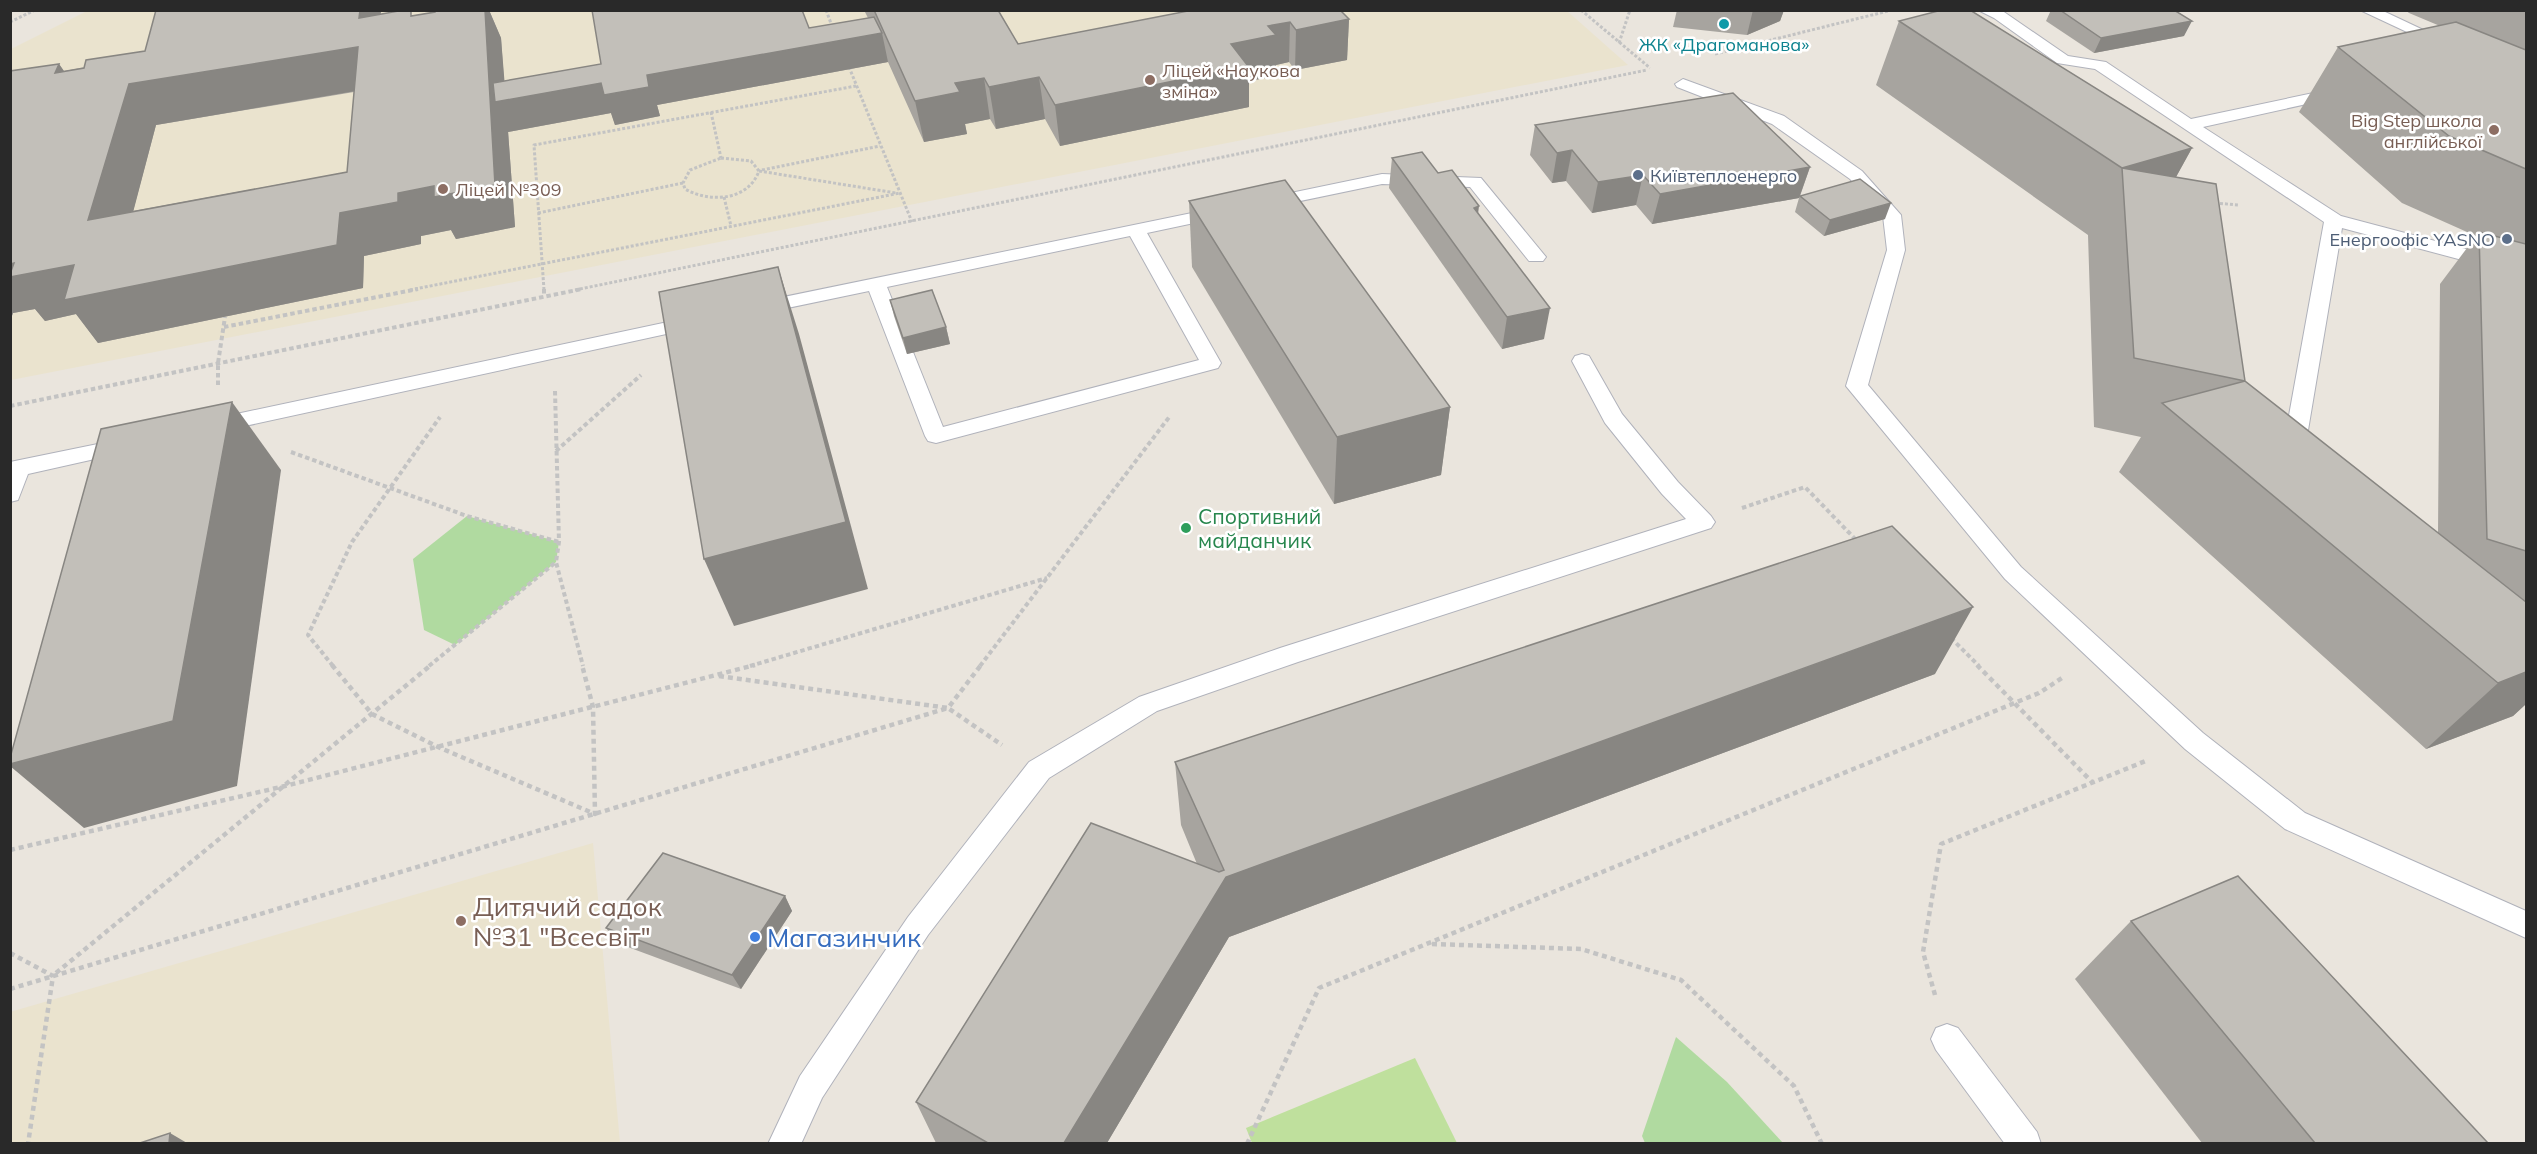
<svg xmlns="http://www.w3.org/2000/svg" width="2537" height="1154" font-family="Mulish,sans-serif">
	<rect width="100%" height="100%" fill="#eae5dd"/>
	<g fill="#eae3ce">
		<polygon points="1566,10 1628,65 11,380 11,49 87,11"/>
		<polygon points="593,843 620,1143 11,1143 10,1012"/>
	</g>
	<g fill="#b0daa0">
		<polygon points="467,516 559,542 556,562 455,645 424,630 413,559"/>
		<polygon points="1676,1037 1727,1082 1783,1143 1645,1143 1642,1136"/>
	</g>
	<polygon fill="#bfe09d" points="1415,1058 1457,1143 1252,1143 1246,1128"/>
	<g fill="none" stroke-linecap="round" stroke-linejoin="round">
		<defs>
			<g id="lane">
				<polygon points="1978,10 2004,12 2068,56 2106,62 2191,119 2337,88 2343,90 2345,93 2343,96 2203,127 2341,216 2526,265 2526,277 2342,228 2304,454 2301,459 2293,462 2285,459 2282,454 2324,222 2095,69 2057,63 1994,18"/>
				<polygon points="2360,10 2381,10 2453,44 2451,47 2439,47"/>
				<polygon points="1683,79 1784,116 1862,171 1901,215 1905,250 1868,385 2021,567 2203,733 2305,813 2526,911 2526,938 2285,829 2185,749 2005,579 1846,386 1887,250 1883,216 1850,179 1772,124 1677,87 1675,84"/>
				<polygon points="1382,174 1481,178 1546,257 1543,261 1529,261 1470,187 1382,184 1267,208 1258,203 1267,198"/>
				<path d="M1221,207L1227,208L1230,212L1227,216L1147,233L1221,363L1218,368L936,443L928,441L925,436L869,291L759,314L752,312L749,308L752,304L759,302ZM1130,236L1199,360L943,427L887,287Z"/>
				<polygon points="696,316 703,318 706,322 703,326 213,433 205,431 202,426 205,421 213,419"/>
				<polygon points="1582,354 1589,356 1622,414 1678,482 1711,516 1715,522 1711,528 1298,662 1157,711 1049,778 928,935 822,1098 801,1144 768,1144 800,1076 908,917 1029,762 1139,697 1280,648 1686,519 1662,494 1605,423 1572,361 1575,356"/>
				<polygon points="127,438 135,440 138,445 135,450 28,474 18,500 10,502 10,462"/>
				<polygon points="1947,1024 1958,1028 2037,1132 2041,1144 2005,1144 1936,1050 1931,1039 1936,1028"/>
			</g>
		</defs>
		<use href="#lane" stroke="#b0b2bb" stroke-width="2"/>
		<g stroke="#c3c3c3" stroke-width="3" stroke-dasharray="3 2" stroke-linecap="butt">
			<polyline points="826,10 832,26"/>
			<polyline points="1581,10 1650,68"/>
			<polyline points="10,22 35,10"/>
			<polyline points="1619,43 1630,10"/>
			<polyline points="1715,54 1892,10"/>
			<polyline points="849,67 912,222"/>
			<polyline points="711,112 721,158"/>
			<path d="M721,158L751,161L759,171C748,201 710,203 685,189L683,183L690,170Z"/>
			<polyline points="762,170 880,146"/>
			<polyline points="759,171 896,193"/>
			<polyline points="724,197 731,226"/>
			<polyline points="2215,203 2238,205"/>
			<polyline points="538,213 683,183"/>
			<polyline points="410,290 900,193"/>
			<polyline points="544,290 534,145 856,86"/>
			<polyline points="575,290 1647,70"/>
		</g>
		<g stroke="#c3c3c3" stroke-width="4" stroke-dasharray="4.5 3" stroke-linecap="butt">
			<polyline points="544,289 544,296"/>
			<polyline points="224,327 418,289"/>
			<polyline points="218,385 218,363 225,317"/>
			<polyline points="555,391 559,542 556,562 583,666"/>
			<polyline points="10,406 582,289"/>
			<polyline points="556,451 641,375"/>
			<polyline points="291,452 467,516 559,542"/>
			<polyline points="1742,508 1805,487 1858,542"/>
			<polyline points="1951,638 1979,666"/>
			<polyline points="333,666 308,635 352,542 440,417"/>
			<polyline points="429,666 556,562"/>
			<polyline points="750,666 1047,578"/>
			<polyline points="980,666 1170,416"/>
		</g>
		<g stroke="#c3c3c3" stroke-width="4.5" stroke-dasharray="5 4" stroke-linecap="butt">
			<polyline points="332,665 372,714 438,747 595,814 593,707 582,665"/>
			<polyline points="1977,665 2093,783"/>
			<polyline points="719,676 948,708 981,665"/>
			<polyline points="10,850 285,786 755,665"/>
			<polyline points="1432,944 1581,949 1681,980 1794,1086 1822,1144"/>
			<polyline points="10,953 53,976 28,1144"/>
			<polyline points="56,973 431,665"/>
			<polyline points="10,989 948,708 1002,745"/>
			<polyline points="1935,995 1923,952 1941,844 2148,760"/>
			<polyline points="1247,1144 1319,988 2039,693 2062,678"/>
		</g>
		<use href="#lane" fill="#fff" fill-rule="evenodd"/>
	</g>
	<g fill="#a7a49f" fill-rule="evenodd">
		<path d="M435,10H489L501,38L504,81L868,18L864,10H998L1018,44L1179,13L1177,10H1340L1349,19L1347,60L1295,70L1289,62L1276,65V76L1249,81V107L1060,146L1045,119L996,129L990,119L965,124L967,134L924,142L888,62L657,105L660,116L615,125L611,113L508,132V131L515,227L456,239L451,230L421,236V244L364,256L363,288L98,343L76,314L45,321L35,309L13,313L10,321V71L59,64L64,71L381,14L414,16L435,12ZM354,92L347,172L133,211L156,125Z"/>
		<polygon points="1677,10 1784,10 1780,21 1747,35 1673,27"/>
		<polygon points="2051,10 2174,10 2184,36 2094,53 2046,21"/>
		<polygon points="2405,10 2526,10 2526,704 2513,716 2426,749 2119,472 2141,437 2094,427 2088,235 1876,85 1899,21 2192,148 2176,177 2245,381 2438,533 2440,284 2476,236 2402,203 2299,112 2338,47 2440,26 2409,13"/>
		<polygon points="1535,125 1810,167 1800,196 1885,219 1824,236 1795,212 1799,198 1652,224 1636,205 1592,213 1566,181 1552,183 1530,155"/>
		<polygon points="1392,158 1438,173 1478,214 1544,339 1502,349 1389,188"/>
		<polygon points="1189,201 1450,407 1441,475 1334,504 1192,267"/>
		<polygon points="890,300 946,327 950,344 907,354 894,316"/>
		<polygon points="1935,674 1229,937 1107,1143 936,1143 916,1102 1197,864 1181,825 1175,762"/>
		<polygon points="785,896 792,911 741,989 617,943 606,928"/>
		<polygon points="2131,921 2488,1143 2202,1143 2075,979"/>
	</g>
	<g fill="#888682">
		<polygon points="360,10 381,10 379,58 359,18"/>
		<polygon points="485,10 489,10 501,38 506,100 882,33 888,62 657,105 660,116 615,125 611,113 508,132 508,131 515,227 456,239 451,230 421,236 421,244 364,256 363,288 98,343 76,314 45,321 35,309 13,313 10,321 10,264 340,213 398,193"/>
		<polygon points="1753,10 1784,10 1780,21 1747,35"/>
		<polygon points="1349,19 1347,60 1295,70 1296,30"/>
		<polygon points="2192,21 2184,36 2094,53 2101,38"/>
		<polygon points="1290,22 1289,62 1276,65 1276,76 1249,81 1249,107 1060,146 1055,105 1231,44 1268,26"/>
		<polygon points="358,47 379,87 156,125 120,262 88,220 129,84"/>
		<polygon points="59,64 87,105 55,73"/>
		<polygon points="1039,77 1045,119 996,129 989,87"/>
		<polygon points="984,78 990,119 965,124 967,134 924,142 915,101 955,83"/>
		<polygon points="2192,148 2155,215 2122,168"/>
		<polygon points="1572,150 1566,181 1552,183 1557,153"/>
		<polygon points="1810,167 1799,198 1652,224 1660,194"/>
		<polygon points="1643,175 1636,205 1592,213 1598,182"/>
		<polygon points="1891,203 1885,219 1824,236 1830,220"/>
		<polygon points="1479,206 1475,237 1474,208"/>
		<polygon points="778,267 799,334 868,589 734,626 704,559"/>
		<polygon points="1550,308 1544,339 1502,349 1507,317"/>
		<polygon points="946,327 950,344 907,354 903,338"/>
		<polygon points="232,402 281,470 237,786 84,828 10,766 10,764"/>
		<polygon points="1450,407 1441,475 1334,504 1337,437"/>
		<polygon points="1973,607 1935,674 1229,937 1107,1143 1064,1143 1226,877"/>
		<polygon points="2526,672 2526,704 2513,716 2426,749 2498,683"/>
		<polygon points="785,896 792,911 741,989 732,975"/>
		<polygon points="170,1133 187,1143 169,1143"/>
	</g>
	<g fill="#c2bfb9" stroke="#888682" stroke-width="1.5" fill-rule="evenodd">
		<path d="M156,10H360L359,18L404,10H411V16L435,12V10H485L495,185L434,197V186L398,193V202L340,213L337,245L64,300L74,265L10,277V274L14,263L10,264V71L59,64L55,73L84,68L86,60L145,51ZM358,47L347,172L88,220L129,84Z"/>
		<polygon points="592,10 802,10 809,28 874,17 882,33 647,75 649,87 604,95 601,83 495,102 493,83 601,64"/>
		<polygon points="874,10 998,10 1018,44 1193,10 1340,10 1349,19 1296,30 1290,22 1268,26 1276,35 1231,44 1248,66 1055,105 1039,77 989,87 984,78 955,83 960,92 915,101"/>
		<polygon points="1942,10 1970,10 2192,148 2122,168 2216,184 2245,381 2526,602 2526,672 2498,683 2162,403 2245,381 2134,358 2122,168 1899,21"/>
		<polygon points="2060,10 2174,10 2192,21 2101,38"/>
		<polygon points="2456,22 2526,50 2526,169 2449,136 2338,47"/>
		<polygon points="1733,93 1810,167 1660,194 1643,175 1598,182 1572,150 1557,153 1535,125"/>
		<polygon points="1422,152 1438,173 1452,170 1479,206 1474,208 1550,308 1507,317 1392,158"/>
		<polygon points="1860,179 1891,203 1830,220 1800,196"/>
		<polygon points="1285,180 1450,407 1337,437 1189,201"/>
		<polygon points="2479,232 2526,244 2526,551 2487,539"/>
		<polygon points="778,267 846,522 704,559 659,292"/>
		<polygon points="932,290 946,327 903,338 890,300"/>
		<polygon points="232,402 173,721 10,764 10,758 101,429"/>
		<polygon points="1892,526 1973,607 1226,877 1064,1143 988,1143 916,1102 1091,823 1219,872 1224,870 1175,762"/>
		<polygon points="663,853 785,896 732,975 606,928"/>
		<polygon points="2238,876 2488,1143 2315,1143 2131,921"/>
		<polygon points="170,1133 169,1143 140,1143"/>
	</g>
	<circle fill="#0f9aa8" stroke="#fff" stroke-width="2" cx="1724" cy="24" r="6"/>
	<g fill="#8d6e63" stroke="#fff" stroke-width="2">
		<circle cx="1150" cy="80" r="6"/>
		<circle cx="2494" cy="130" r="6"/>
		<circle cx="443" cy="189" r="6"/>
		<circle cx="461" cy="921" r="6"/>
	</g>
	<g fill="#5c6f8a" stroke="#fff" stroke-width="2">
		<circle cx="1638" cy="175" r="6"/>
		<circle cx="2507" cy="239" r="6"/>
	</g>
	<circle fill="#2e9e5b" stroke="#fff" stroke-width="2" cx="1186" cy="528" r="6"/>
	<circle fill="#3f7fe0" stroke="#fff" stroke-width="2" cx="755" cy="937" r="6"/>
	<g text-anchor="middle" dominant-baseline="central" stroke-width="5" stroke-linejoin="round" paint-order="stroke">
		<g font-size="18" fill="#0d838f" stroke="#fff">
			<text x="1724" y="44">ЖК «Драгоманова»</text>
		</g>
		<g font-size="18" fill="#785e54" stroke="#fff" text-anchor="start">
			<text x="1162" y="70">Ліцей «Наукова<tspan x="1162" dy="21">зміна»</tspan></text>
			<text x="2482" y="120" text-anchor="end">Big Step школа<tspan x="2482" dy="21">англiйськоï</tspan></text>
			<text x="455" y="189">Ліцей №309</text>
		</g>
		<g font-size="18" fill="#4e5e75" stroke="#fff" text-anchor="start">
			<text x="1650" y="175">Київтеплоенерго</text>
			<text x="2495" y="239" text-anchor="end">Енергоофіс YASNO</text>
		</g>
		<g font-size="21" fill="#27864d" stroke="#fff" text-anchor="start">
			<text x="1198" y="516">Спортивний<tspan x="1198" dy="24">майданчик</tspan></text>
		</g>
		<g font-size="26" fill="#785e54" stroke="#fff" text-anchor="start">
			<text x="473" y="906">Дитячий садок<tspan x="473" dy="30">№31 "Всесвіт"</tspan></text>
		</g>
		<g font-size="26" fill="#366cbe" stroke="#fff" text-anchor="start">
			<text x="767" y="937">Магазинчик</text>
		</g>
	</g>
	<rect width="2537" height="1154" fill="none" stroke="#292929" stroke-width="24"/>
</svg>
